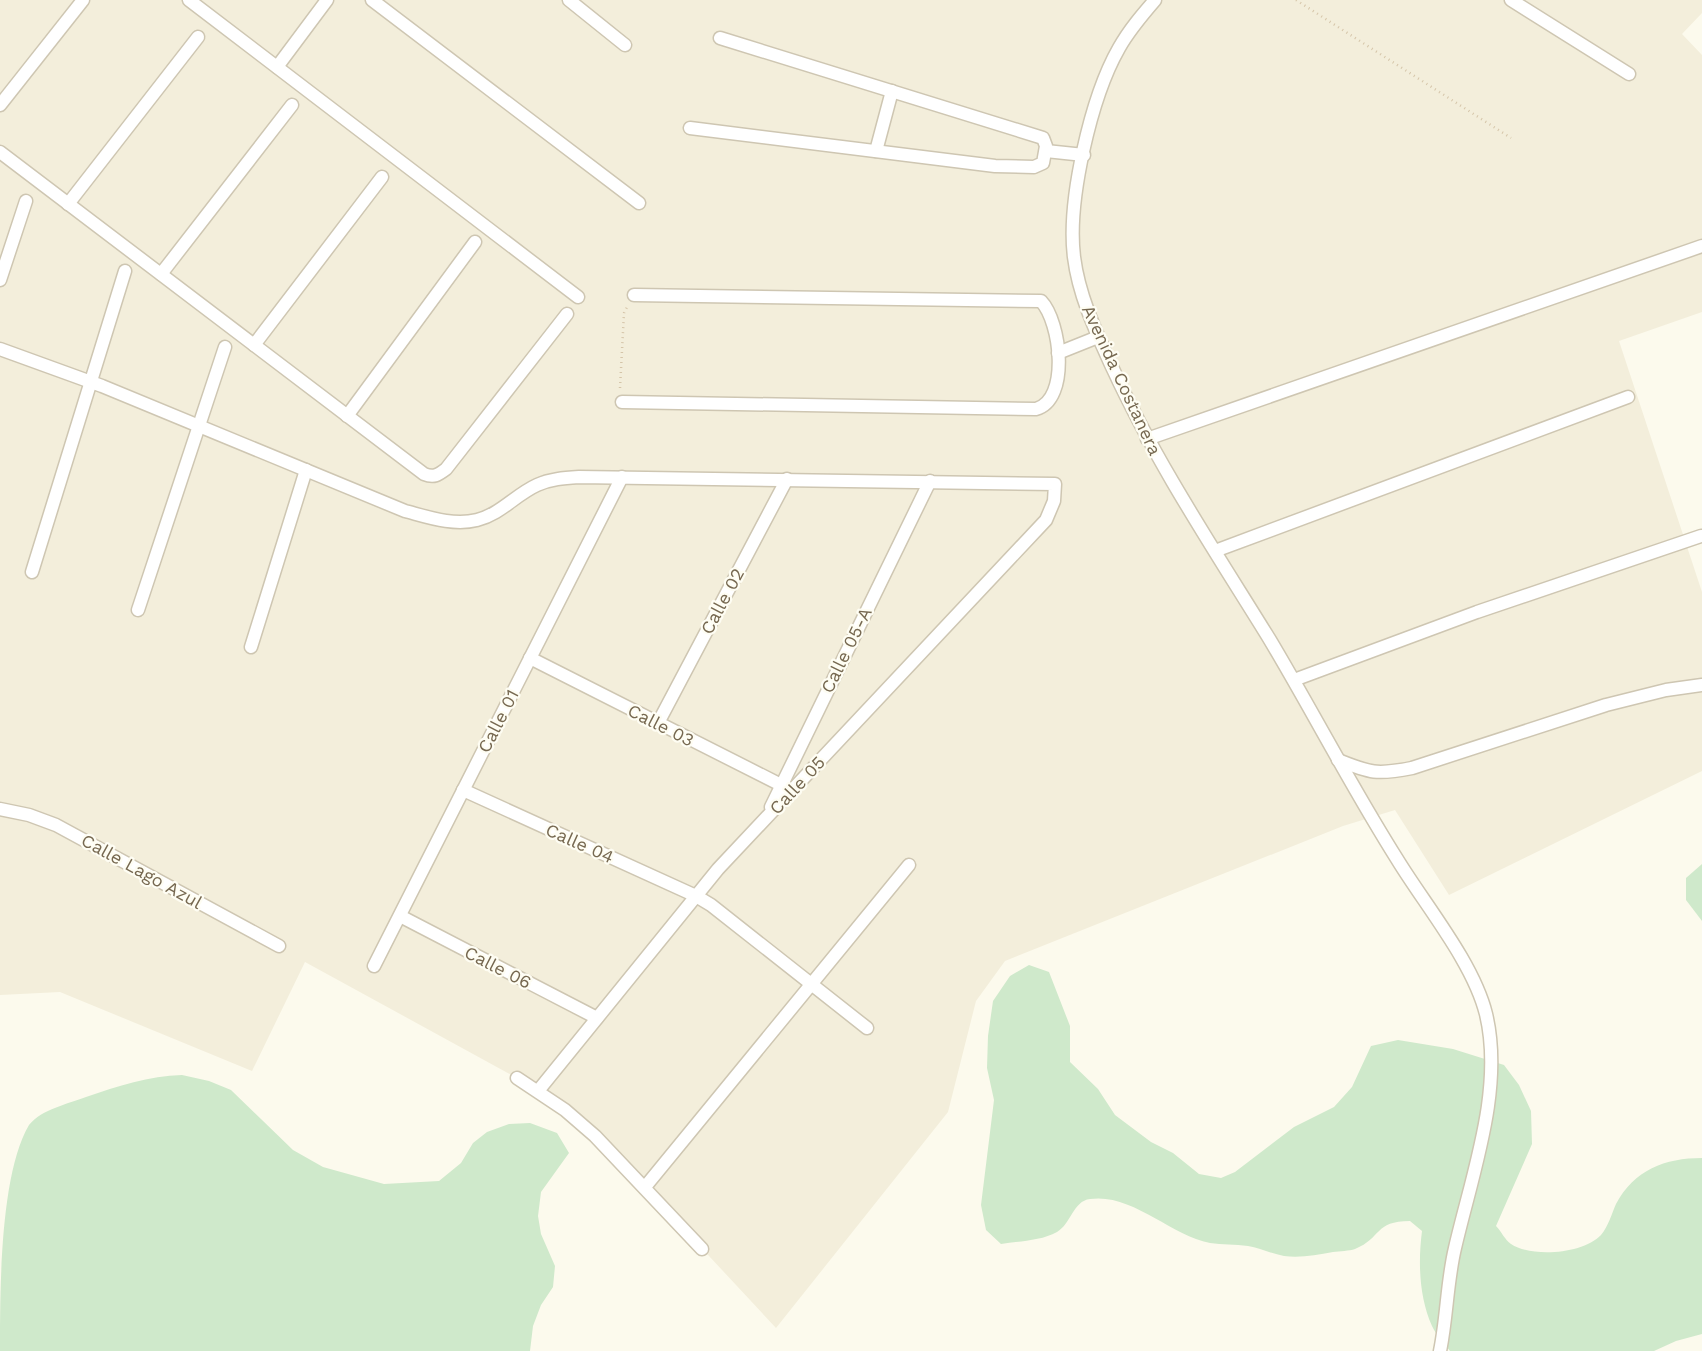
<svg xmlns="http://www.w3.org/2000/svg" width="1702" height="1351" font-family="'Work Sans',sans-serif">
	<rect width="100%" height="100%" fill="#fcfaed"/>
	<polygon fill="#f3eedb" points="0,0 1702,0 1702,13 1682,34 1702,55 1702,312 1619,341 1702,592 1702,771 1449,895 1395,810 1343,826 1005,961 976,1001 948,1112 776,1328 629,1170 517,1078 305,962 252,1071 60,992 0,995"/>
	<g fill="#cfe9cb">
		<polygon points="1702,864 1702,921 1686,900 1686,878"/>
		<path d="M1029,965L1049,972L1070,1026V1062L1098,1089L1115,1115L1151,1142L1173,1153L1199,1174L1221,1178L1235,1172L1294,1127L1334,1107L1352,1087L1371,1046L1398,1040L1453,1049L1504,1065L1519,1085L1531,1111L1532,1144L1496,1226C1501,1231 1505,1240 1511,1244C1532,1258 1583,1254 1601,1235C1608,1227 1612,1213 1616,1204C1634,1170 1665,1158 1702,1158V1334L1676,1341L1654,1351H1450C1444,1343 1436,1335 1432,1326C1419,1297 1418,1262 1422,1231L1410,1221C1374,1221 1382,1238 1355,1249C1349,1251 1340,1251 1333,1252C1316,1255 1301,1258 1284,1256C1272,1254 1260,1248 1248,1246C1235,1244 1222,1245 1210,1243C1170,1235 1132,1193 1090,1199C1073,1201 1071,1224 1057,1232C1041,1241 1019,1241 1001,1244L986,1230L981,1205L994,1100L987,1068L988,1036L993,1001L1010,976Z"/>
		<path d="M182,1075L209,1081L231,1090L293,1150L323,1167L384,1184L439,1181L461,1163L473,1143L487,1132L509,1124L530,1123L557,1133L569,1153L541,1192L538,1216L541,1234L555,1266L553,1287L541,1305L533,1326L530,1351H0C0,1289 0,1174 29,1125C42,1109 68,1104 86,1097C118,1086 149,1076 182,1075Z"/>
	</g>
	<g fill="none" stroke-linecap="round" stroke-linejoin="round">
		<defs>
			<g id="street">
				<polyline points="189,0 578,297"/>
				<polyline points="372,0 639,203"/>
				<polyline points="569,0 625,45"/>
				<path d="M1155,0C1142,15 1129,30 1119,48C1091,97 1067,201 1074,257C1079,297 1097,334 1113,369C1157,464 1215,551 1270,640C1313,712 1352,788 1397,859C1425,905 1473,962 1486,1014C1504,1089 1472,1174 1455,1248C1447,1281 1447,1317 1440,1351"/>
				<polyline points="1511,0 1629,74"/>
				<polyline points="277,67 327,0"/>
				<polyline points="0,105 83,0"/>
				<polyline points="690,128 995,166 1034,167 1043,163 1046,146 1043,138 720,38"/>
				<polyline points="876,151 892,91"/>
				<polyline points="1046,151 1084,155"/>
				<path d="M0,152L424,474C434,478 438,475 446,469L567,314"/>
				<polyline points="68,204 198,37"/>
				<polyline points="161,274 292,105"/>
				<polyline points="0,280 26,201"/>
				<polyline points="254,345 382,177"/>
				<path d="M0,349L102,386L405,511C428,517 453,526 477,520C501,514 515,495 537,485C550,479 564,478 579,477L1055,484L1054,501L1046,520L718,869L538,1091"/>
				<polyline points="1058,353 1098,337"/>
				<path d="M622,402L1036,409C1070,400 1061,322 1041,301L634,295"/>
				<polyline points="347,416 475,242"/>
				<polyline points="1147,439 1702,246"/>
				<polyline points="1215,551 1628,397"/>
				<polyline points="32,572 125,271"/>
				<polyline points="138,610 225,347"/>
				<polyline points="251,647 306,470"/>
				<polyline points="530,658 789,789"/>
				<polyline points="1294,680 1477,612 1701,536"/>
				<polyline points="658,723 787,479"/>
				<path d="M1338,760C1370,773 1377,775 1412,768L1606,705L1666,690L1702,685"/>
				<polyline points="463,790 696,896 711,905 867,1028"/>
				<polyline points="771,807 930,481"/>
				<polyline points="0,809 29,815 56,825 279,946"/>
				<polyline points="400,916 597,1018"/>
				<polyline points="374,966 622,477"/>
				<polyline points="517,1078 565,1110 595,1136 702,1249"/>
				<polyline points="645,1187 909,865"/>
			</g>
		</defs>
		<use href="#street" stroke="#cec6b2" stroke-width="15"/>
		<g stroke="#d5c5a9" stroke-width="2.5" stroke-dasharray="1 4" stroke-linecap="butt">
			<polyline points="1296,0 1511,138"/>
			<polyline points="620,388 624,313 627,307"/>
		</g>
		<use href="#street" stroke="#fff" stroke-width="12"/>
	</g>
	<g text-anchor="middle" dominant-baseline="central" stroke-width="4.5" stroke-linejoin="round" paint-order="stroke">
		<g font-size="18" fill="#766850" stroke="#fefdf3">
			<text transform="translate(1122 380) rotate(65)">Avenida Costanera</text>
			<text transform="translate(722 601) rotate(-62)">Calle 02</text>
			<text transform="translate(846 650) rotate(-64)">Calle 05-A</text>
			<text transform="translate(498 721) rotate(-63)">Calle 01</text>
			<text transform="translate(661 725) rotate(27)">Calle 03</text>
			<text transform="translate(797 785) rotate(-47)">Calle 05</text>
			<text transform="translate(580 843) rotate(24)">Calle 04</text>
			<text transform="translate(142 871) rotate(29)">Calle Lago Azul</text>
			<text transform="translate(498 967) rotate(27)">Calle 06</text>
		</g>
	</g>
</svg>
